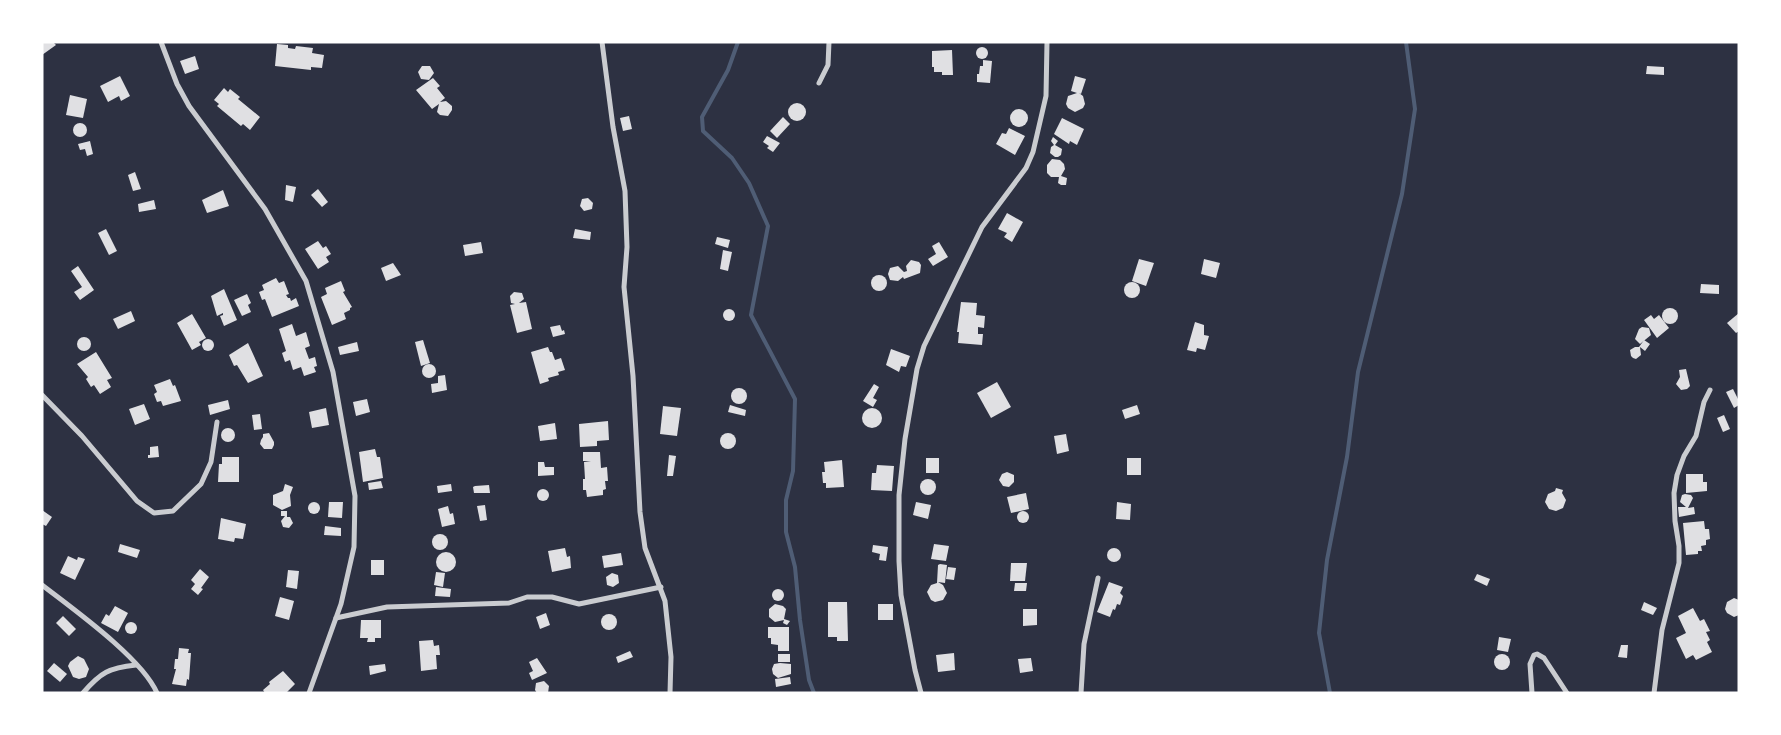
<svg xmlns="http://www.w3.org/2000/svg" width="1781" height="735" font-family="Montserrat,sans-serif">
	<rect width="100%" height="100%" fill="#2d3142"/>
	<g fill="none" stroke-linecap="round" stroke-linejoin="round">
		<g stroke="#4f5d75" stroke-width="4">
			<polyline points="738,42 728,70 702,117 703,131 732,158 749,183 768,226 751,315 795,399 793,471 786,500 786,532 795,567 800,620 809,680 814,693"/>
			<polyline points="1330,693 1319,633 1327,560 1347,457 1358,372 1402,194 1415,109 1406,42"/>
		</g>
	</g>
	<g fill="#e0e0e3">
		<polygon points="42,42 53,42 56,45 42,55"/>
		<polygon points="277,44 288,45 288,48 295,49 296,46 313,48 312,53 324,55 322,68 311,67 311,70 275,66"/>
		<circle cx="982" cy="53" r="6"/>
		<polygon points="952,50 953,75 942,75 942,72 934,72 934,67 932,67 932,51"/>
		<polygon points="195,56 199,69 185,74 180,61"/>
		<polygon points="983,60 992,61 990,83 977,82 977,74 979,74 980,66 983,66"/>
		<polygon points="422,66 430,66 434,73 429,80 421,79 418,72"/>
		<polygon points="1647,66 1664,67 1664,75 1646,74"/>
		<polygon points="120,76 130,96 121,101 119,96 108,102 100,86"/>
		<polygon points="1075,76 1086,79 1081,94 1079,93 1083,96 1085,104 1083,108 1075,112 1068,108 1066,104 1068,96 1077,93 1071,91"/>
		<polygon points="433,78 440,86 437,88 445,98 440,102 446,101 452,106 452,110 448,116 440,115 437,112 439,104 432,109 416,90"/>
		<polygon points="224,88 228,92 230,89 240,97 238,99 260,117 250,130 243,124 241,126 217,106 219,104 214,100"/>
		<polygon points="70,95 87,99 83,118 66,115"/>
		<circle cx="797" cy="112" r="9"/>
		<circle cx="1019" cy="118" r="9"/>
		<polygon points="629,116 632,129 623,131 620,118"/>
		<polygon points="783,117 790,124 777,138 770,131"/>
		<polygon points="1062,118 1084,129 1077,145 1070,141 1069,144 1054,134"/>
		<circle cx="80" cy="130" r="7"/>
		<polygon points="1009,128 1025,136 1015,155 996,144 1002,133 1006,134"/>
		<polygon points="767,136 780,143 773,152 767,148 769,146 763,142"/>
		<polygon points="1053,137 1058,141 1055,145 1062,149 1061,155 1058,157 1055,157 1050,153 1051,147 1054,145 1051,141"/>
		<polygon points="90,141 93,154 87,156 85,149 80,150 78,144"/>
		<polygon points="1052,159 1060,160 1064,164 1065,169 1061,176 1067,178 1066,185 1061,185 1058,183 1059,177 1051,177 1047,173 1047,165"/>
		<polygon points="135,172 141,189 133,191 128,175"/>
		<polygon points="286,185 296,187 293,202 285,200"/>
		<polygon points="318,189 328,202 322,207 311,195"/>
		<polygon points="223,190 229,206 207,213 202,200"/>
		<polygon points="588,198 593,203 592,209 584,211 580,206 582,199"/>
		<polygon points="154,200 156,209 139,212 138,204"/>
		<polygon points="1007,213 1023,222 1012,242 1004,237 1007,233 998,229"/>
		<polygon points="106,229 117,251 109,255 98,233"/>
		<polygon points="575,229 591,232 590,240 573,238"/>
		<polygon points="717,237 730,240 728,248 715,244"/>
		<polygon points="318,241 323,248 326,246 331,254 326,257 329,262 318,269 305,249"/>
		<polygon points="481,242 483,253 465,256 463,245"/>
		<polygon points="939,242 948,257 933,266 928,259 936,254 932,246"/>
		<polygon points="723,250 732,252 728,271 720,269"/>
		<polygon points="1139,259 1154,263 1146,286 1132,281"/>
		<polygon points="1204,259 1220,263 1216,278 1201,274"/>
		<polygon points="911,260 919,262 921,265 920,273 904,279 903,277 898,281 890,280 888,274 890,268 898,266 904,272 907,271 906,266"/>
		<polygon points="393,263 401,275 386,281 381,268"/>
		<polygon points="78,266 94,290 80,300 74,292 82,287 71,271"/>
		<circle cx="879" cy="283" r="8"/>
		<polygon points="276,278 279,283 284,281 289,294 286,295 288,298 290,298 291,301 296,298 299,306 272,317 265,299 262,300 259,292 264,290 262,285"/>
		<polygon points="341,281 345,291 343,292 352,307 350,308 350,310 344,313 346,319 332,325 321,297 327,294 325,288"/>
		<circle cx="1132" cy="290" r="8"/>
		<polygon points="1701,284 1719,285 1719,294 1700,293"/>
		<polygon points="224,289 237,320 224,326 220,316 223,315 223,313 217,316 211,296"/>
		<polygon points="514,292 522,293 524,299 519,303 526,302 532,329 517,333 510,305 515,304 511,303 510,296"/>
		<polygon points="247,294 251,303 248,305 251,312 242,316 234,300"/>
		<polygon points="961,302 977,303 976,315 985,316 984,328 978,327 978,334 983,334 982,345 958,343 959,332 957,332"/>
		<circle cx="1670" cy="316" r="8"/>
		<circle cx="729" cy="315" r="6"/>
		<polygon points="131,311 135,321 118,329 113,319"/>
		<polygon points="1739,313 1739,331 1736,333 1727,323"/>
		<polygon points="192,314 206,338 199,342 201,345 192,350 177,323"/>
		<polygon points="1651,315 1654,319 1659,315 1669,328 1657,338 1644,320"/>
		<polygon points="1195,322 1204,325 1204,335 1209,336 1205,350 1197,348 1196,352 1187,350"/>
		<polygon points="292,324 296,336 306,332 310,346 305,348 309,359 315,357 317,366 314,367 316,372 304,376 301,367 293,370 290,360 285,362 282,353 286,351 279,329"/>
		<polygon points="560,325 562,331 564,330 565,334 553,337 550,327"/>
		<polygon points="1642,327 1649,328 1651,335 1640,344 1635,339 1639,329"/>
		<circle cx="84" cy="344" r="7"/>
		<circle cx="208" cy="345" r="6"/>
		<polygon points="423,340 430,363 421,366 415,342"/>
		<polygon points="1644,340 1650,344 1645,351 1640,347 1641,355 1636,359 1633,358 1631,356 1630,350 1635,347 1639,347"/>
		<polygon points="357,342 359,351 340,355 338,347"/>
		<polygon points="248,343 263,376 248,383 237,365 234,366 229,355"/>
		<polygon points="548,347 550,352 552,352 555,360 561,358 565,370 558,372 559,375 548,378 549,381 540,384 531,352"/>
		<polygon points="891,349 910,356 906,367 901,366 899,372 886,365"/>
		<polygon points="96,352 112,378 107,380 111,387 100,394 94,385 91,387 86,379 88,377 77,364"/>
		<circle cx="429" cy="371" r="7"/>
		<polygon points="1686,369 1690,386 1687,389 1681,390 1676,384 1680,377 1679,370"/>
		<polygon points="445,375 447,390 432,393 431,384 438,383 438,376"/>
		<polygon points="170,379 173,386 175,385 181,401 163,406 161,401 157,402 154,394 157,392 154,385"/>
		<polygon points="997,382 1011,407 991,418 977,393"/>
		<polygon points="874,384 879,387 873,398 877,400 873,407 863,401"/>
		<circle cx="739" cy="396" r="8"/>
		<polygon points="1733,389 1739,401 1739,405 1734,408 1726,392"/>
		<polygon points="367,399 370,412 356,416 353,402"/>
		<polygon points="228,400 230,409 210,415 208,405"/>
		<polygon points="144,404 150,419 135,425 129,409"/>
		<polygon points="730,405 746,410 745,416 728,412"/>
		<polygon points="1137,405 1140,414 1125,419 1122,410"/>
		<polygon points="663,406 681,408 677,436 660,434"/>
		<polygon points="326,408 329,425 312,428 309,412"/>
		<circle cx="872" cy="418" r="10"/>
		<polygon points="260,414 262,429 254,430 252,415"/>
		<polygon points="1724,415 1730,429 1723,432 1717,418"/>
		<polygon points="608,421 609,440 597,441 597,446 580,447 579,424"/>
		<polygon points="555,423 557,439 540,441 538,426"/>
		<circle cx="228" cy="435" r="7"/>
		<polygon points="269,433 274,442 274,445 272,449 264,449 260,444 261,440 263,437 263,434"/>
		<circle cx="728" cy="441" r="8"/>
		<polygon points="1066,434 1069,451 1057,454 1054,436"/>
		<polygon points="158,446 159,457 148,458 148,455 150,455 150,447"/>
		<polygon points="375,449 377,457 380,457 383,478 363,482 359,452"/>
		<polygon points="583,452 600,452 601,468 607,467 608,481 605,481 606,489 603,490 603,495 587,497 586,490 583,490 583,479 585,479 584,462 591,461 583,461"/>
		<polygon points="669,455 676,456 673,476 667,476"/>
		<polygon points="222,457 239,457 239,482 218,482 219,464 222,464"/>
		<rect x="926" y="458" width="13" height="15"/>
		<rect x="1127" y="458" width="14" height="17"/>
		<polygon points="842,460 844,487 826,488 826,483 823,483 822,472 825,472 824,462"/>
		<polygon points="538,462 544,462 545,467 554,467 554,475 538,476"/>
		<polygon points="877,465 894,466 892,491 871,490 872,473 876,473"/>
		<polygon points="1007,472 1014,475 1014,482 1009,487 1003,486 999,480 1002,474"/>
		<polygon points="1686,474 1703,474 1703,482 1707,482 1707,491 1686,493"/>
		<circle cx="928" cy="487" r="8"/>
		<polygon points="381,481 383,488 369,490 368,483"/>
		<polygon points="285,484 293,487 290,495 291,506 282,510 273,505 273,495 283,491"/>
		<polygon points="451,484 452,491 438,493 437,486"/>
		<polygon points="489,485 490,493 474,493 473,487 475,486"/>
		<polygon points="1556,488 1563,490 1562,493 1566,500 1563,508 1556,511 1549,509 1545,502 1548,494 1555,491"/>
		<circle cx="543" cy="495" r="6"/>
		<polygon points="1026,493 1029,509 1011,513 1007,497"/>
		<polygon points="1685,494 1691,495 1693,498 1688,508 1694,507 1695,514 1679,517 1678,507 1686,507 1680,502 1682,495"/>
		<polygon points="329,502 343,502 342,518 328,517"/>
		<polygon points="916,502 931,505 928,519 913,515"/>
		<polygon points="1117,502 1131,504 1130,520 1116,519"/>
		<circle cx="314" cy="508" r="6"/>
		<polygon points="485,505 487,520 480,521 477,506"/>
		<polygon points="448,506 450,514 453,513 455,524 442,527 438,509"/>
		<polygon points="42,510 52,517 46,526 42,524"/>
		<circle cx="1023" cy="517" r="6"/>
		<polygon points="281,511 287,511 287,517 290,517 293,523 289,528 283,527 281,521 285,516 281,516"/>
		<polygon points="221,518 246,524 243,539 235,538 234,542 218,539"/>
		<polygon points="1704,521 1705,529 1709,529 1710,539 1706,540 1706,545 1701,546 1702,551 1698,551 1698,554 1686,555 1683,523"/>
		<polygon points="325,526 341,528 341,536 324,535"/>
		<circle cx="440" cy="542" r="8"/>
		<polygon points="120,544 140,550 137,558 118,552"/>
		<polygon points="934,544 949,546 946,561 931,559"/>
		<polygon points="873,545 888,547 886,561 879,560 880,554 872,552"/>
		<circle cx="1114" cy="555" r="7"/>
		<polygon points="565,548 567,557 570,556 571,568 552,572 548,551"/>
		<circle cx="446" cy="562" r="10"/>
		<polygon points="621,553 623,565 604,568 602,556"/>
		<polygon points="68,556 77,560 78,557 85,559 75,580 60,573"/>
		<rect x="371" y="560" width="13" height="15"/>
		<polygon points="1011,563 1027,563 1025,581 1010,581"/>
		<polygon points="940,564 947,565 945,583 938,582 943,585 947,593 943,600 935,602 931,600 927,592 931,585 937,583 938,565"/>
		<polygon points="948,567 956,568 954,580 946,579"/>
		<polygon points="200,569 209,577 201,588 203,589 198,595 191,589 195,584 191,580"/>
		<polygon points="288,570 299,571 297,589 286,587"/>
		<polygon points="436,572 445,573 443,587 434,585"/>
		<polygon points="612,573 618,575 619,583 613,587 607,585 606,577"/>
		<polygon points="1477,574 1490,579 1487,586 1474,580"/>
		<polygon points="1109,582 1123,587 1120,593 1123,596 1120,605 1117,604 1115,610 1113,609 1110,617 1097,612"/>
		<polygon points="1015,583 1027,583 1026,591 1014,591"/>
		<polygon points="436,587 451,589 450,597 435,596"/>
		<circle cx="778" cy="595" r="6"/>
		<polygon points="280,597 294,601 289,620 275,616"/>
		<polygon points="1734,598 1739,600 1739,615 1734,617 1727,613 1725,609 1727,602"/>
		<polygon points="828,602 847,602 848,641 837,641 837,637 828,637"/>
		<polygon points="1644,602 1657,608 1653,615 1641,610"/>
		<polygon points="775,604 783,606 786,609 784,619 790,621 787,625 783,623 784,620 775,622 769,617 769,609"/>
		<rect x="878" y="604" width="15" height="16"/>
		<polygon points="115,606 128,613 118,632 101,623 106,614 109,616"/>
		<polygon points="1693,608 1700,621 1704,619 1710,631 1706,632 1710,640 1707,642 1712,652 1696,660 1693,655 1686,659 1676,638 1686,633 1678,616"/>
		<polygon points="1023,609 1037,609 1037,625 1023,626"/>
		<polygon points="546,613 550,625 540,629 536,617"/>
		<circle cx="609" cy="622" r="8"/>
		<polygon points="63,616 76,629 69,636 56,623"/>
		<polygon points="361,620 381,620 381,638 375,638 375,642 367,642 368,638 360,638"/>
		<circle cx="131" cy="628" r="6"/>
		<polygon points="768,627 789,627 789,651 778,651 778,645 771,644 771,638 768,638"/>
		<polygon points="1499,637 1511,639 1508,652 1497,650"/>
		<polygon points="433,640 434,646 439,645 440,655 436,655 437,669 421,671 419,641"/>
		<polygon points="1621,645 1628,645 1627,658 1618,657"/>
		<polygon points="179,648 189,649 188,653 191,653 189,680 187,679 186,686 172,684 176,669 174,669 175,659 178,659"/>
		<polygon points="630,651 633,657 618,663 616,657"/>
		<polygon points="954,653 955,670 938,672 936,655"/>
		<rect x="778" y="654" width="12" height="8"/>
		<circle cx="1502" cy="662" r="8"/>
		<polygon points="78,656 84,659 89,669 86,677 79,679 73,677 68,666 70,662"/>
		<polygon points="537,658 547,673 532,680 529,673 533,671 529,662"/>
		<polygon points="1031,658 1033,671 1020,673 1018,659"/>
		<polygon points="54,663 67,674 60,682 47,671"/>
		<polygon points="780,663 791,664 791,674 778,678 773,674 772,669 774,664"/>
		<polygon points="385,664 386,671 370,675 369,666"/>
		<polygon points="283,671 295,684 286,693 265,693 263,690 270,684 269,682"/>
		<polygon points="790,677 791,684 776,687 775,679"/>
		<polygon points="544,681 549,686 548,693 537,693 535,690 536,683"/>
	</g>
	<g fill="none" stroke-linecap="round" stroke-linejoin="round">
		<g stroke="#caccd0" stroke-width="5">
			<polyline points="161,42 177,84 189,106 265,209 306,281 333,372 355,496 354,547 341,604 309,693"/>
			<polyline points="602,42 613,127 625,191 627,247 624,287 633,376 640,512 645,548 665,601 671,657 670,693"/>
			<polyline points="819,83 828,65 829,42"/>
			<polyline points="42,395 82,436 137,501 154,513 173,511 201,484 211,462 217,422"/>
			<path d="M42,585C73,609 142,658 157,693"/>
			<polyline points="336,618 387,607 509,603 527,597 552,597 579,604 661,587"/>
			<path d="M83,693C101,672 109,668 136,665"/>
			<polyline points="921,693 915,670 901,595 899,561 899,495 905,439 917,369 924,346 982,227 1026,168 1033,152 1046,96 1047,42"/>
			<polyline points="1081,693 1084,644 1098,578"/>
			<polyline points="1532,693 1530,664 1534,655 1537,654 1544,658 1567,693"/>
			<polyline points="1654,693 1662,630 1679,563 1679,546 1675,521 1674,493 1677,475 1684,456 1696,436 1704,402 1710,390"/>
		</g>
	</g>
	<rect width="1781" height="735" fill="none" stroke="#ffffff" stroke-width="87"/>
</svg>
